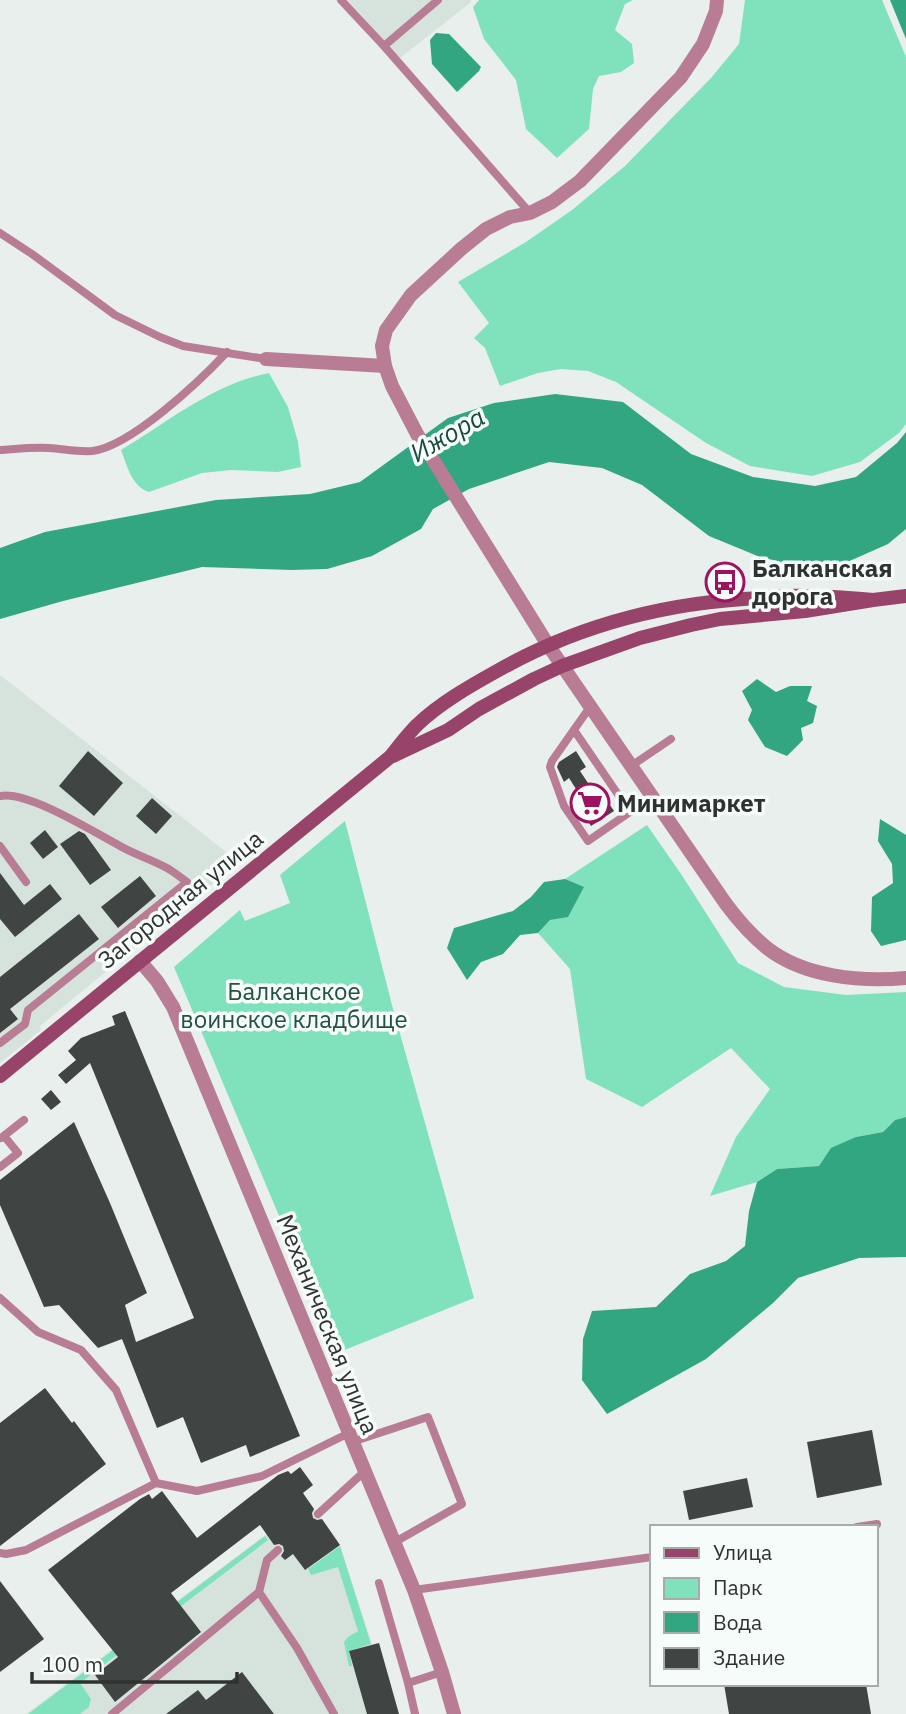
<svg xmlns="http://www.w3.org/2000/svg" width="906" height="1714" font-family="'IBM Plex Sans',sans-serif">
	<rect width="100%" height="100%" fill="#e8efec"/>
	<g fill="#d6e3dc">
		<polygon points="348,0 470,0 471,2 400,58"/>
		<polygon points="0,675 239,862 40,1026 41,1030 0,1063"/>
		<polygon points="309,1502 340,1545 372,1644 379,1643 399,1714 26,1714"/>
	</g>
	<g fill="#80e2bd">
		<polygon points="479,0 633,0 625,4 615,30 632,44 634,63 621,72 599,76 593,89 589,129 557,158 526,129 516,80 484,39 473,7"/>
		<polygon points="745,0 882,0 906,57 906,424 899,433 860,462 812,476 750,466 706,443 616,382 588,371 561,369 538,373 500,386 485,348 474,338 489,323 458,282 526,242 572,210 625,166 711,78 739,44"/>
		<path d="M269,373L288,407L298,442L301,467L278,472L231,470L202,473L149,492C131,486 127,465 121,450C168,422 213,384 269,373Z"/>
		<polygon points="345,821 392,1005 474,1298 337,1353 174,967 240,910 245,921 290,903 280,875"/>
		<polygon points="647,825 681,874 738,963 784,987 846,995 906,992 906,1117 895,1120 883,1132 856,1137 819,1166 777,1169 757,1182 710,1196 736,1137 770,1089 731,1048 642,1107 586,1079 570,969 538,933 550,920 568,916 583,888 565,879"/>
		<polygon points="265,1536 268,1540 80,1683 91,1699 89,1707 80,1714 28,1714"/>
		<polygon points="340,1546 371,1644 349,1651 352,1666 349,1666 344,1642 348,1637 358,1631 338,1567 311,1575 308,1569"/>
	</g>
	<g fill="#31a681">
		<polygon points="890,0 906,0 906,39"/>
		<polygon points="436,33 449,34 481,67 479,71 457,92 432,64 430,40"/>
		<polygon points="555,394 623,402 691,454 753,477 815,486 856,477 897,443 906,432 906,529 888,544 845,563 804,567 760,557 709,536 642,485 602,468 549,462 469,489 433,509 421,529 372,556 327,569 291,570 202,567 63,601 0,619 0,548 45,532 216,500 310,494 360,482 448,418 494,403"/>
		<polygon points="757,679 776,692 790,686 812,686 807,701 817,706 813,723 801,728 803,740 787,756 765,747 748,720 752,710 742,691"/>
		<polygon points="880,819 906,835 906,940 881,946 871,931 872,897 893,883 892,864 878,841"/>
		<polygon points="565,879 584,887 568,917 550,920 538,933 520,935 503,954 481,962 467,980 447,948 454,928 513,911 531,897 544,882"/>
		<polygon points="906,1117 906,1257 859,1258 798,1278 773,1303 706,1359 607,1414 582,1380 583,1339 592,1311 656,1307 690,1274 726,1261 745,1246 749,1211 757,1182 777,1169 819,1166 831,1148 856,1137 883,1132 895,1120"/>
	</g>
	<g fill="#404543">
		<polygon points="88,751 123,783 94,816 59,786"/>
		<polygon points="576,751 586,767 580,771 594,792 599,789 614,811 591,826 577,804 583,800 569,778 564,782 557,767 559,762"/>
		<polygon points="152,798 172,816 156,834 136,816"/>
		<polygon points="45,830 58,847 43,859 30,843"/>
		<polygon points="79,831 85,834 111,870 90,885 60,844"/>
		<polygon points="0,873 24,905 50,884 62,899 15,937 0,919"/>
		<polygon points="140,876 156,896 118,928 101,907"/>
		<polygon points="79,914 99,939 10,1009 18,1019 0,1033 0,977"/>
		<polygon points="125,1011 300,1436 250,1457 246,1445 201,1463 183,1417 157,1428 122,1339 98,1348 59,1305 44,1307 0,1205 0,1180 74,1122 110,1203 147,1293 125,1305 136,1342 194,1318 90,1063 66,1084 58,1075 76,1060 68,1051 81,1038 115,1025 112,1016"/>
		<polygon points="51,1090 61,1102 51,1110 41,1099"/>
		<polygon points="45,1388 72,1423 74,1421 106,1464 0,1546 0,1423"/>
		<polygon points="872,1430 882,1485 817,1498 807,1442"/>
		<polygon points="300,1467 313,1485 303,1493 314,1509 312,1513 313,1518 317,1520 322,1519 340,1545 305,1570 293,1554 285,1560 281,1556 284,1551 283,1546 279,1544 274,1545 260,1525 171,1593 201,1632 115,1702 95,1675 118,1657 48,1570 140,1499 149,1494 152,1499 162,1491 197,1538 278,1475 288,1471 291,1474"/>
		<polygon points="747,1478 753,1507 689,1520 683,1491"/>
		<polygon points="0,1581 44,1639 0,1672"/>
		<polygon points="379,1643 399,1714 367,1714 349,1651"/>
		<polygon points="242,1672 274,1714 166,1714 198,1690 206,1700"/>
		<polygon points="724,1684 866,1684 871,1714 729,1714"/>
	</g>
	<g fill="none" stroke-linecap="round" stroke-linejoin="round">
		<g stroke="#b87c94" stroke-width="8">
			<polyline points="341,0 384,46 530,213"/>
			<polyline points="384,46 438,0"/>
			<polyline points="0,233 32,254 115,315 160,337 183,346 266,359"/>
			<path d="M0,450C16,449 33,447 49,448C64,449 77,452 92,451C130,447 200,381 227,352"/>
			<polyline points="590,707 552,761 550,767 564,806 588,841 630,812 656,802"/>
			<polyline points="574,730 630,812"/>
			<polyline points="631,766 671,739"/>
			<path d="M0,796C27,790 94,832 120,846C134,854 150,859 165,867C173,871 180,877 187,882L28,1010L25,1024L0,1043"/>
			<polyline points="0,846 26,882"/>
			<polyline points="1,1138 24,1120"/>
			<polyline points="0,1167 18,1153 4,1136"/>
			<polyline points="0,1298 38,1332 81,1350 116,1390 156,1483 197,1491 262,1476 349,1433"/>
			<polyline points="352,1442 428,1417 462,1504 395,1542"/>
			<polyline points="318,1514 365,1471"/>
			<polyline points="857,1527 877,1524"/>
			<polyline points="0,1553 6,1554 26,1550 156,1483"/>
			<polyline points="379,1583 408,1683 415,1714"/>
			<polyline points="414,1590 652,1557"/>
			<polyline points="259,1592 267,1560 278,1550"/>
			<polyline points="408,1683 442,1672"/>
			<polyline points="112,1714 259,1592 297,1648 334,1714"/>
		</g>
		<g stroke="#b87c94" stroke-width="14">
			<polyline points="266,359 385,366"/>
			<polyline points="548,645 417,434 392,386 385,366 382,346 386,330 411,295 461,249 486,229 510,217 530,213 552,202 580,181 681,77 703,44 716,11 717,0"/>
			<polyline points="140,961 157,981 173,1007 414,1590 442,1672 454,1714"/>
		</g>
		<path stroke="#b87c94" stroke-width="14" d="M548,645L726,904C738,920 751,935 767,948C804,977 860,982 906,978"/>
		<g stroke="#98446a" stroke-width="14">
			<polyline points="393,756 448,730 479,709 534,679 562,666 640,638 691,625 720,619 805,611 873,600 906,596"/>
			<path d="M0,1076L390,757C399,746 407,735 417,725C440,703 470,686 497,671C578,625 668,602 761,598C776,597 790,595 804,596C827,596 850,598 873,600"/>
		</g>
	</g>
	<defs>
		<symbol id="bus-ring" viewBox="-11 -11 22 22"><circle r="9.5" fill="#f6fcf9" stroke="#9e1360" stroke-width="1.5"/><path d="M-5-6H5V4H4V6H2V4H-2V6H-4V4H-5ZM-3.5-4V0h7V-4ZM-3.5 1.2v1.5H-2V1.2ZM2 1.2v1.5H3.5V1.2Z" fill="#9e1360"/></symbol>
		<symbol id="supermarket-ring" viewBox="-11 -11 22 22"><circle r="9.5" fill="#f6fcf9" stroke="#9e1360" stroke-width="1.5"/><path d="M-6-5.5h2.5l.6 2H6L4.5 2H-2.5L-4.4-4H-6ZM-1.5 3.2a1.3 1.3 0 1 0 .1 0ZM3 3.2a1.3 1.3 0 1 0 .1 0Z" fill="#9e1360"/></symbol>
	</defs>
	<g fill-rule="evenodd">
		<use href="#bus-ring" x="703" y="560" width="44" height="44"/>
		<use href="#supermarket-ring" x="568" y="781" width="44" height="44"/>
	</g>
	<g text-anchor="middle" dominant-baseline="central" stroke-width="7" stroke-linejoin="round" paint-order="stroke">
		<g font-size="24" font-weight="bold" fill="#303231" stroke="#f6fcf9" text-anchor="start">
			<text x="752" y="568">Балканская<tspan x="752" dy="28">дорога</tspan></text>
			<text x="617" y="803">Минимаркет</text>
		</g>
		<g font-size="24" fill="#303231" stroke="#f6fcf9">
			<text transform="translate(180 899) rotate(-39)">Загородная улица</text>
			<text transform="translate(328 1324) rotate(68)">Механическая улица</text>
		</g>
		<g font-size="24" fill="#245242" stroke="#f6fcf9">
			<text x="294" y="991">Балканское<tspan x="294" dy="28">воинское кладбище</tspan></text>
		</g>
		<g font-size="26" font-style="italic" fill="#1a4939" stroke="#f6fcf9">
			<text transform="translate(447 434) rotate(-30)">Ижора</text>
		</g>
	</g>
	<rect x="650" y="1525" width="228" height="161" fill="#f6fcf9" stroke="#a7aba9" stroke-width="2"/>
	<rect x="664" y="1548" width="35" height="10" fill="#98446a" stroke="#a7aba9" stroke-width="2"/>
	<text x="713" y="1560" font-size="21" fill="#303231">Улица</text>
	<rect x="664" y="1578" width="35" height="21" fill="#80e2bd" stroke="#a7aba9" stroke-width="2"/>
	<text x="713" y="1595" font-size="21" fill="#303231">Парк</text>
	<rect x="664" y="1612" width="35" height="21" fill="#31a681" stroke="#a7aba9" stroke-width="2"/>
	<text x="713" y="1630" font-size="21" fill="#303231">Вода</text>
	<rect x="664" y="1648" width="35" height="21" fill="#404543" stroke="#a7aba9" stroke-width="2"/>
	<text x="713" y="1665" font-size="21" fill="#303231">Здание</text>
	<path d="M32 1672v10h205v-10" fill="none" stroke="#303231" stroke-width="3.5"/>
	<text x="42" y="1672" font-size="21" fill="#303231" stroke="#f6fcf9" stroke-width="5" paint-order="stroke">100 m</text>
</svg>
